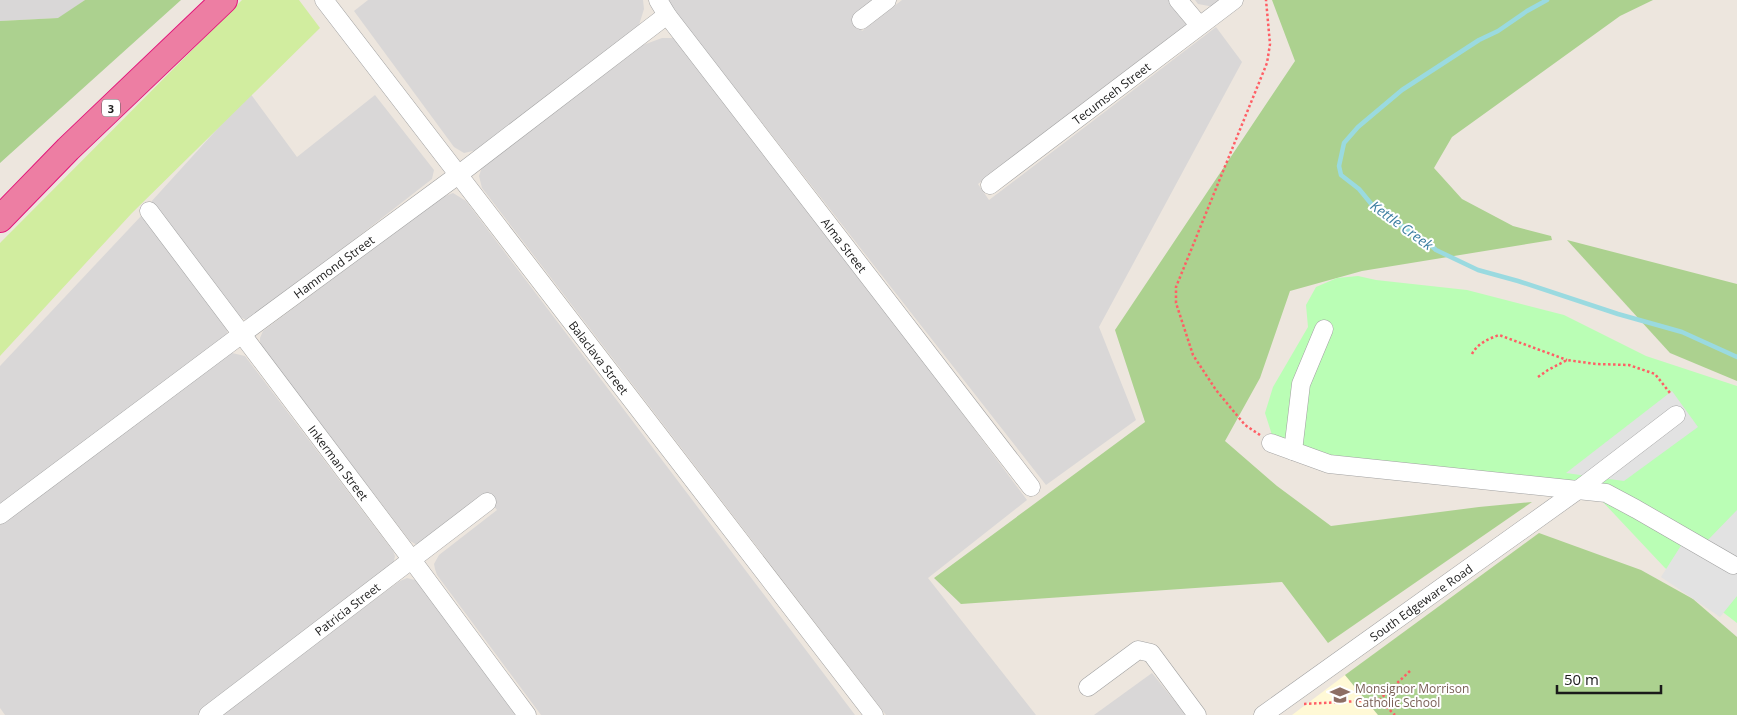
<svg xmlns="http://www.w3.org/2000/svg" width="1737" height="715" font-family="'Open Sans',sans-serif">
	<rect width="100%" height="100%" fill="#ede6de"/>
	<g fill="#d9d7d7">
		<polygon points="0,0 85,0 59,18 0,21"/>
		<polygon points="368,0 643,0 644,9 639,25 634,32 477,150 464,153 454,147 354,11"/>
		<polygon points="666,0 878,0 853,19 862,31 902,0 1176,0 1187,15 1186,25 1181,36 978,184 989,200 1216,27 1242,62 1099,327 1136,420 1046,485"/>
		<polygon points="1195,0 1227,0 1219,6 1209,6 1198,4"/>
		<polygon points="662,38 675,38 692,50 1027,500 928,578 1036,715 886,715 482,188 479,176 482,167 643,45"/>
		<polygon points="250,93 297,157 375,95 434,170 432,179 255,317 246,320 236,315 150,203"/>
		<polygon points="453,193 466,201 855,715 541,715 437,575 435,569 434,564 439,555 497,510 486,497 417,545 410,541 262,347 260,342 260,338 263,331 440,198"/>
		<polygon points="143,214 228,326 227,336 0,508 0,366"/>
		<polygon points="232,353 245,356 393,551 395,556 393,566 198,715 5,715 0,708 0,525 226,356"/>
		<polygon points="407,578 415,580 422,587 516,715 221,715 390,588 400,581"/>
		<polygon points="1152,673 1186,715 1094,715"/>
	</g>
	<polygon fill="#fff9d6" points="1345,675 1378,715 1292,715"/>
	<polygon fill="#d1ed9f" points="242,0 299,0 320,28 132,213 0,356 0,243"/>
	<g fill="#acd18f">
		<polygon points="85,0 181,0 0,163 0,21 58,18"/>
		<polygon points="1272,0 1653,0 1620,16 1452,137 1434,168 1462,199 1513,226 1551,236 1552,240 1362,271 1290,291 1260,378 1225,441 1277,486 1331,526 1479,507 1532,502 1328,643 1282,582 961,604 934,578 1145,422 1115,330 1295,61"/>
		<polygon points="1567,240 1737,284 1737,381 1670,353"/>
		<polygon points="1539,533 1641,570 1693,599 1737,637 1737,715 1378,715 1345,675"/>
	</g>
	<polygon fill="#bafeb5" points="1358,276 1376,280 1467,290 1564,315 1646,356 1737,386 1737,623 1665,568 1586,484 1353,470 1272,435 1265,413 1273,387 1308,327 1306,305 1316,287 1337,278"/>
	<g fill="#e2e2e2">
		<polygon points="1672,391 1698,427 1624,481 1566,473"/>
		<polygon points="1737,510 1737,596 1720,617 1661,577 1689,533 1705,543"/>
	</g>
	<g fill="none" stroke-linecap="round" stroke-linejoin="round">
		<polyline stroke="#9adae0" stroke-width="4.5" points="1547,0 1527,11 1498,31 1479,40 1402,90 1358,127 1344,143 1339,166 1341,175 1359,189 1373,206 1388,212 1399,224 1427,242 1436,250 1478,270 1518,281 1618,314 1682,332 1737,357"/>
		<defs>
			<g id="minor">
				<path id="s1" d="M324,0L874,715"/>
				<path id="s2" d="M658,0L667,15L1031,487"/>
				<polyline points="1178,0 1199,25"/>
				<polyline points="861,20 887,0"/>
				<path id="s3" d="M990,185L1234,0"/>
				<path id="s4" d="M149,211L412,560L527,715"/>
				<polyline points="1271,443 1329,464 1606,493 1636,509 1733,565"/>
				<polyline points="1293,451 1301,384 1324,329"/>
				<path id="s5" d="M0,515L242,334L458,175L667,15"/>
				<polyline points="1088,687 1138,650 1151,653 1197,715"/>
				<path id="s6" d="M208,715L487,502"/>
				<path id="s7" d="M1263,715L1578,490L1676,415"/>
			</g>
			<polyline id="highway" points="0,219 68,149 224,0"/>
		</defs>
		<use href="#minor" stroke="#a1a1a1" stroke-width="19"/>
		<use href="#highway" stroke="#e2157a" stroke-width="28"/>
		<g stroke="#ff5e65" stroke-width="2.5" stroke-dasharray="2.5 2.5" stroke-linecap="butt">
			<path d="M1472,354C1477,344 1488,339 1499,335L1567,360"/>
			<polyline points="1538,377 1548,370 1567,360 1596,364 1629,365 1655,374 1670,393"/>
			<polyline points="1260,435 1245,425 1216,390 1193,355 1176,303 1176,287 1267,63 1270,44 1266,0"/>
			<polyline points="1379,700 1410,671"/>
			<polyline points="1304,704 1379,700 1395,715"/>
		</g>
		<use href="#minor" stroke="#fff" stroke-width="18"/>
		<use href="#highway" stroke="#ed7ea3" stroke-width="26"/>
	</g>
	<defs>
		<symbol id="school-bare" viewBox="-9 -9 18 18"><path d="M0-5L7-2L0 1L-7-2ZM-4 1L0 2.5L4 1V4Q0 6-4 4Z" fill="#8d6e63" stroke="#fff" stroke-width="2.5" paint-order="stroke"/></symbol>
	</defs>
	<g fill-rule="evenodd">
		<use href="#school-bare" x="1326" y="681" width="28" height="28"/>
	</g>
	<g text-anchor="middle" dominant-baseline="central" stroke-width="4" stroke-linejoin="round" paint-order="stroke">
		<rect fill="#fff" stroke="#5f5f5f" stroke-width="1" x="102" y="99.5" width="18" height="17" rx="4"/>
		<g font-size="11" font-weight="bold" fill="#1a1a1a">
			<text x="111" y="108">3</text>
		</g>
		<g font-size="12" fill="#1a1a1a" stroke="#fff">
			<text stroke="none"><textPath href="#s3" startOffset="152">Tecumseh Street</textPath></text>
			<text stroke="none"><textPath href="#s2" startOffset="308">Alma Street</textPath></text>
			<text stroke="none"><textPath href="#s5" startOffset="416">Hammond Street</textPath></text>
			<text stroke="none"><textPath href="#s1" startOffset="451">Balaclava Street</textPath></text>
			<text stroke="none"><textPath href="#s4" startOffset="315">Inkerman Street</textPath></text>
			<text stroke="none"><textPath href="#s7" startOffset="194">South Edgeware Road</textPath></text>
			<text stroke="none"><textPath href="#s6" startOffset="175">Patricia Street</textPath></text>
		</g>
		<g font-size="12" fill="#785e54" stroke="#fff" text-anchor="start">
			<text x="1355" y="688">Monsignor Morrison<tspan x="1355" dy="14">Catholic School</tspan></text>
		</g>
		<g font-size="14" font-style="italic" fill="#3b7da0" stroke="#fff">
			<text transform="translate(1402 225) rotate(36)">Kettle Creek</text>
		</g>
	</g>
	<path d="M1557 685v8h104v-8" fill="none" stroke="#1a1a1a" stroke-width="2.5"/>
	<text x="1564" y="685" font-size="15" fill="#1a1a1a" stroke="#ffffff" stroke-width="4" paint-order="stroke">50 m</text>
</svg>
